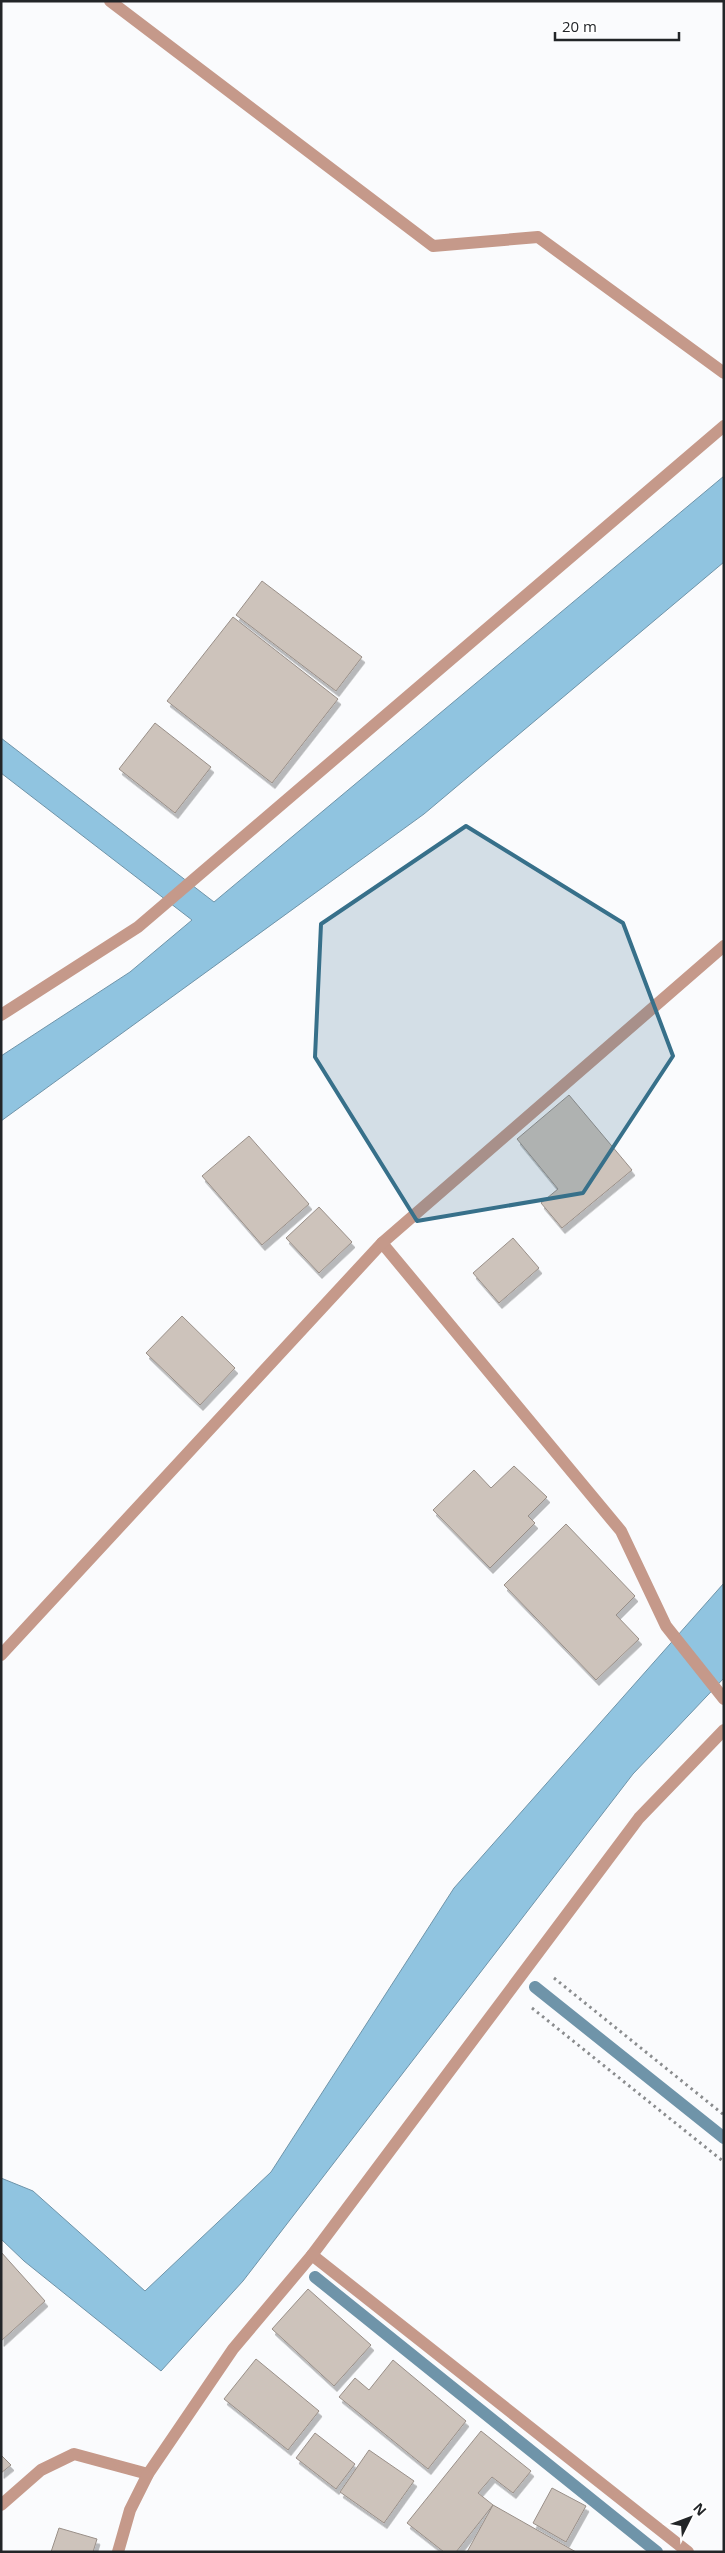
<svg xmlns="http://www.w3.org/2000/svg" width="725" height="2553" font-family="'Open Sans',sans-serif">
	<defs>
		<filter id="shadow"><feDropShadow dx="3" dy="5.5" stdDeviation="0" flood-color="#0004"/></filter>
	</defs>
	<rect width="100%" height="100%" fill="#fafbfd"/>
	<g fill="#90c4e0" stroke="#6f94a9">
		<polygon points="724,476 724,562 424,814 1,1121 1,1056 130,972 192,920 1,773 1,738 214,902"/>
		<polygon points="724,1583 724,1678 633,1774 243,2281 161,2371 24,2261 1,2239 1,2178 33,2191 145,2291 271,2172 454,1888"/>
	</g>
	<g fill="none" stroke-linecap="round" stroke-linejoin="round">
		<g stroke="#6f94a9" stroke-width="12">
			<polyline points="535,1987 724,2138"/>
			<polyline points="315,2277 657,2552"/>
		</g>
	</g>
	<g fill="#cdc3bb" stroke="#998f88" filter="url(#shadow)">
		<polygon points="262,581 362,657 336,691 236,615"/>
		<polygon points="233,617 338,699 272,783 167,701"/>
		<polygon points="155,723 211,767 175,813 119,769"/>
		<polygon points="569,1095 632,1170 562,1228 541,1203 558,1189 517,1139"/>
		<polygon points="249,1136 309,1204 262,1245 202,1176"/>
		<polygon points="319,1207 352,1242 319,1273 286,1238"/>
		<polygon points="513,1238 539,1268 499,1303 473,1273"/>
		<polygon points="182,1316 235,1368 200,1405 146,1353"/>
		<polygon points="514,1466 547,1497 528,1516 535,1523 490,1568 433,1510 474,1470 491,1488"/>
		<polygon points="566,1524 635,1596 616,1615 639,1639 596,1680 504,1585"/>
		<polygon points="1,2252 45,2301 1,2341"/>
		<polygon points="308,2289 371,2345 334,2386 272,2329"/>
		<polygon points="256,2359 319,2411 288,2450 224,2399"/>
		<polygon points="393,2360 466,2421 428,2469 339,2397 355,2378 369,2390"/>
		<polygon points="481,2431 531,2471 513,2493 492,2477 478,2493 493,2505 456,2552 444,2552 407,2523"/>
		<polygon points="315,2433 355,2464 336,2489 296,2458"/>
		<polygon points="369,2450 414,2481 384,2523 340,2492"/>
		<polygon points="1,2455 11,2465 1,2473"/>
		<polygon points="552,2488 586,2506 566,2542 533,2523"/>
		<polygon points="493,2505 576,2552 467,2552"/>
		<polygon points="59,2528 97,2539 93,2552 51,2552"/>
	</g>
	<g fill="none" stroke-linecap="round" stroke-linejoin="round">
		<g stroke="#8a8c8e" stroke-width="3" stroke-dasharray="2.5 4" stroke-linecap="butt">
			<polyline points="554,1978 724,2115"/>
			<polyline points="532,2008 724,2162"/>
		</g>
		<g stroke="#c5998a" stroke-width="12">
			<polyline points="110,1 433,246 538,237 724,373"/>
			<polyline points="1,1015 138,927 724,426"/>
			<polyline points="382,1243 621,1531 666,1626 724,1699"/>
			<polyline points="1,1655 382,1243 724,946"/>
			<polyline points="312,2255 688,2552"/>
			<polyline points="1,2505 41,2470 74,2454 148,2474"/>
			<polyline points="118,2552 130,2510 148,2474 233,2349 312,2255 639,1818 724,1730"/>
		</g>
	</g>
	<path fill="#37708a" fill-opacity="0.2" stroke="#37708a" stroke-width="4" stroke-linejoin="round" d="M466,826L623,923L673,1056L583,1193L417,1221L315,1057L321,924Z"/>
	<rect width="725" height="2553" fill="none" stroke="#222528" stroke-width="5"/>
	<g transform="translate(690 2518) rotate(48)" stroke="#ffffff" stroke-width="4" paint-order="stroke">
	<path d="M0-4L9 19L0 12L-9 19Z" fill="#222528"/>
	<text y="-8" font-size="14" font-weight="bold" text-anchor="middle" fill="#222528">N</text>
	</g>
	<path d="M555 32v8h124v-8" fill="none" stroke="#222528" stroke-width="2.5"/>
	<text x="562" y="32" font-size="15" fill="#222528" stroke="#ffffff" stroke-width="4" paint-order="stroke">20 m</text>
</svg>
